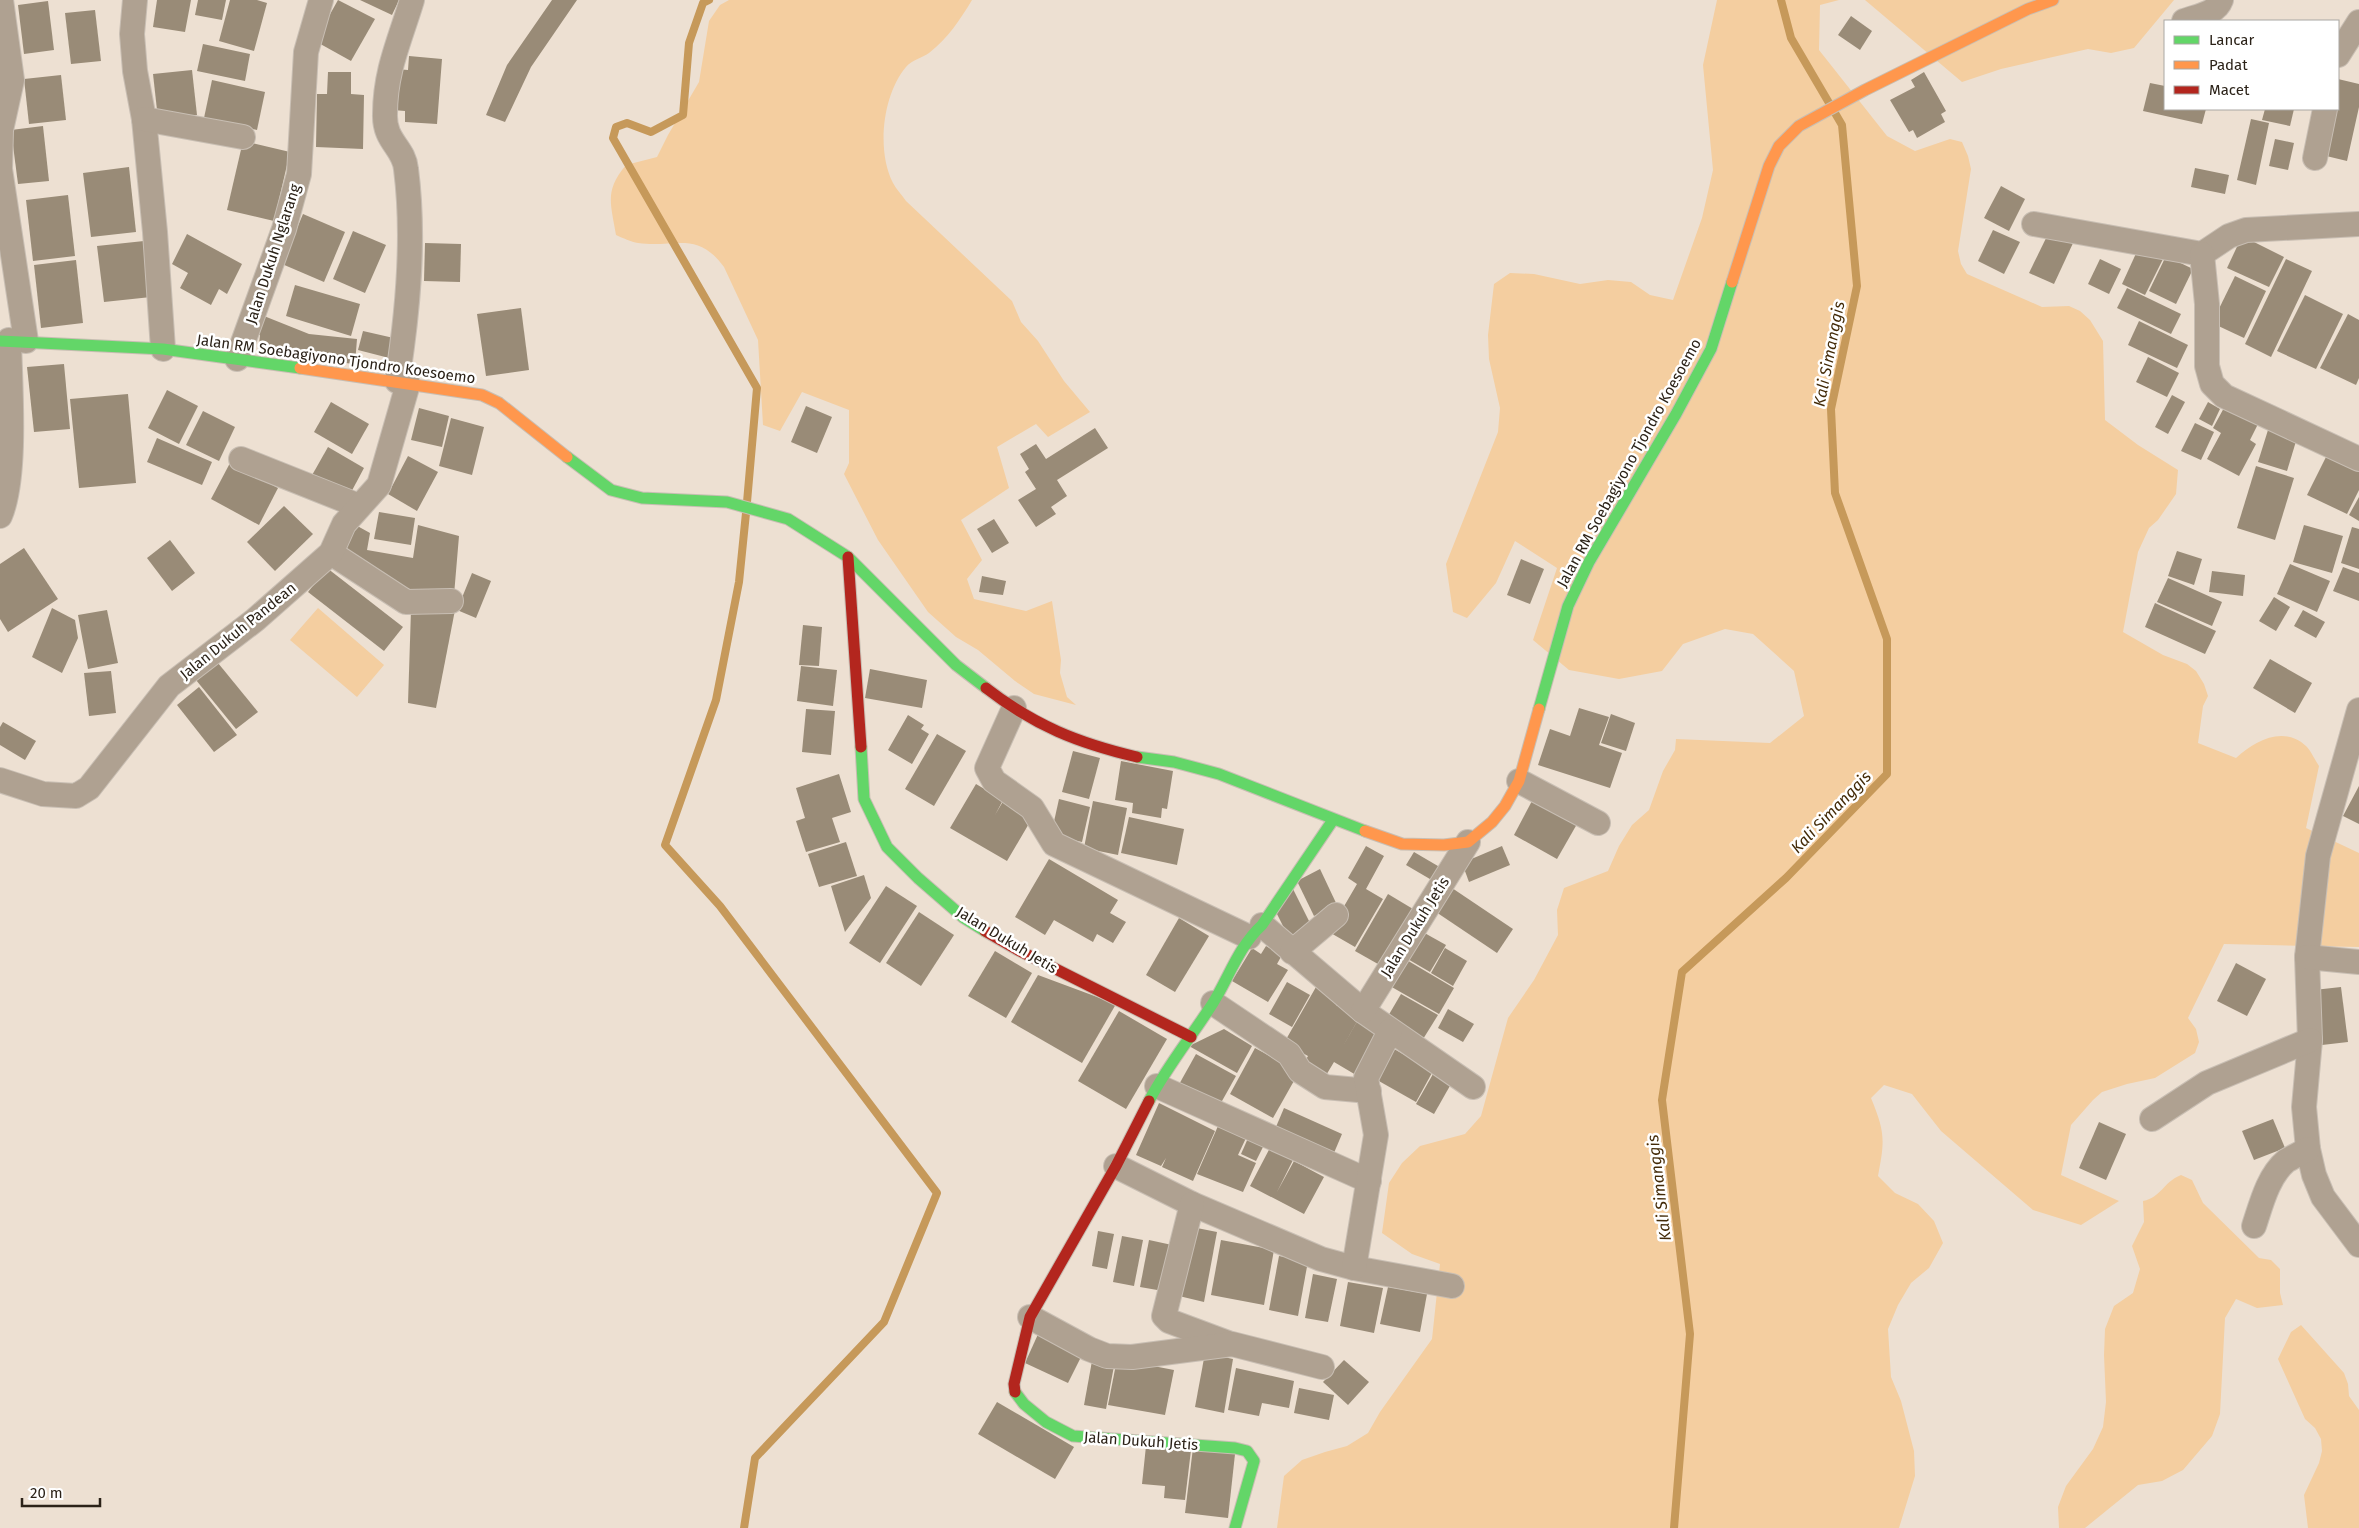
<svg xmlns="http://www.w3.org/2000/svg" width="2359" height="1528" font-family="'Fira Sans',sans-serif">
	<rect width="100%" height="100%" fill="#ede0d2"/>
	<g fill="#f4cea0">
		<path d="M729,0H972C960,20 948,38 929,53C922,58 912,60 906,67C883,94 876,150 893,183C896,189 902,195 906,201L1012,301L1021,322L1038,341L1064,381L1090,412L1048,437L1036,424L997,447L1009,488L961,520L982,560L967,579L974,599L1026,611L1052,601L1061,660L1060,673L1067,697L1076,705L1034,694L1015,681L978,650L956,637L928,612L878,540L844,474L849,463V410L802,392L780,431L763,425L758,340L724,267C697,230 676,248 638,243C631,242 623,238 616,235C611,204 604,191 626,165L657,157L668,135L699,82L709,21L720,5Z"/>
		<path d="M1717,0H1839L1820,5L1819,50L1887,136L1915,151L1950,139L1962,142L1968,156L1971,169L1958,251L1961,264L1967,274L2042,307L2069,306L2080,311L2090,320L2103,341L2105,420L2138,445L2178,470L2176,494L2158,520L2149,528L2138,552L2123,632L2163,655L2187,664L2196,671L2204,684L2208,696L2203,706L2198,743L2236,758C2255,741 2283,725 2306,746C2311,751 2315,760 2319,766L2306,828L2359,853V947L2224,944L2188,1018L2196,1029L2199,1042L2195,1053L2155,1078L2127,1084L2102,1092L2093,1100L2071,1125L2061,1175L2119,1201L2081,1225L2033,1210L1941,1131L1912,1094L1884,1085L1871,1098C1885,1132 1885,1140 1878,1176L1895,1193L1918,1204L1934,1221L1943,1243L1929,1268L1911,1283L1898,1305L1888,1329L1891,1377L1901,1401L1914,1451L1915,1476L1899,1528H1277L1284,1476L1302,1460L1325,1452L1347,1446L1368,1433L1380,1412L1432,1339L1440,1264L1412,1254L1382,1233L1389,1183L1402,1163L1420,1146L1465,1134L1481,1116L1508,1018L1534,980L1558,935L1557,910L1564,888L1608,871L1619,846L1632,825L1649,810L1663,771L1675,750L1676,739L1770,743L1804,716L1794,671L1753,634L1725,629L1683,644L1662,671L1619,679L1569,670L1533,640L1557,568L1515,541L1496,583L1467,618L1453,612L1446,564L1498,432L1500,408L1489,359L1488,335L1494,284L1510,273L1534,274L1580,284L1608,280L1631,282L1650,295L1673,300L1702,218L1713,170L1703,65Z"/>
		<polygon points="1865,0 2174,0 2134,48 2111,53 2088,49 2001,69 1962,82"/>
		<polygon points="318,608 384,665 357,697 290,640"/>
		<path d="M2181,1175L2192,1180L2203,1203L2259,1258L2271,1260L2280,1269V1293L2283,1305L2257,1308L2236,1299L2225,1318L2220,1414L2212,1436L2183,1470L2162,1481L2138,1485L2085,1528H2059L2058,1507L2066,1486L2093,1449L2103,1427L2106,1402L2104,1355L2105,1329L2114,1306L2133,1293L2140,1269L2132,1246L2144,1222L2143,1201C2162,1197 2163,1182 2181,1175Z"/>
		<polygon points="2301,1325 2344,1373 2348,1384 2349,1396 2359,1410 2359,1528 2308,1528 2304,1495 2319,1463 2322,1451 2321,1439 2315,1428 2305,1419 2278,1359 2291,1332"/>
	</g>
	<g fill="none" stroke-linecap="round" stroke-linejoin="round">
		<g stroke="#c6995a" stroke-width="8">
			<polyline points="709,0 703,3 689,43 683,115 651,132 627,123 616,127 613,138 757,388 747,502"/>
			<polyline points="744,1528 755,1458 884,1322 937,1193 720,906 665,845 716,700 739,582 746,513"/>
			<polyline points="1674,1528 1690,1334 1662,1100 1682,972 1786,878 1887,774 1887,639 1835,493 1831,409 1857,286 1842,125 1791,38 1781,0"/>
		</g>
	</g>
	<g fill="#998b77">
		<polygon points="157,0 191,0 185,32 153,27"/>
		<polygon points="198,0 226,0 222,20 195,15"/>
		<polygon points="230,0 257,0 267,3 254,51 219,41"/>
		<polygon points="338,0 375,19 351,61 315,41"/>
		<polygon points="360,0 399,0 392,15"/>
		<polygon points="552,0 577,0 531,67 505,122 486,115 507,65"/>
		<polygon points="48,1 54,50 24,54 18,5"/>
		<polygon points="95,10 101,61 71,64 65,13"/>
		<polygon points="1851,16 1872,31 1860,50 1838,35"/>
		<polygon points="203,44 250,54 245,81 197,71"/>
		<polygon points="409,56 442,59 437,124 405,122 405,111 393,110 396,69 408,70"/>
		<polygon points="192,70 197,115 158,119 153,74"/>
		<polygon points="328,72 351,72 351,94 364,95 363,149 316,147 317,94 327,94"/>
		<polygon points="1924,72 1946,111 1941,114 1945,122 1917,138 1913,130 1909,132 1890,100 1915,87 1911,80"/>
		<polygon points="61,75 66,120 29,124 24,79"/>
		<polygon points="2338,79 2359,84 2359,107 2347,161 2318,154 2328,109 2338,109"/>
		<polygon points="212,80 265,92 257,130 204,118"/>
		<polygon points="2150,83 2165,86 2165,109 2206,109 2202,124 2143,111"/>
		<polygon points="2265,109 2294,109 2290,126 2262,120"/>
		<polygon points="2251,119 2269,123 2256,185 2237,180"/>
		<polygon points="43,126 49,181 18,184 11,130"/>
		<polygon points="2275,139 2294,143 2288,170 2269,166"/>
		<polygon points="243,141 290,152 274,221 227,210"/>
		<polygon points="129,167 136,232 91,237 83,173"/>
		<polygon points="2195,168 2229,175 2225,194 2191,187"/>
		<polygon points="2001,186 2025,199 2009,231 1984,218"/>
		<polygon points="68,195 75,256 33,261 26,200"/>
		<polygon points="303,214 345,232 324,282 282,264"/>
		<polygon points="1993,230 2020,242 2004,274 1978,261"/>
		<polygon points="2050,230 2074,241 2054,284 2029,273"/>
		<polygon points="353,231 386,245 365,293 333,279"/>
		<polygon points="187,234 242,264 227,294 219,289 211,305 180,288 188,273 172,264"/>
		<polygon points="2242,236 2284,257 2269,287 2227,268"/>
		<polygon points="144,241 151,297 104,302 97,246"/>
		<polygon points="425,243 461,244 460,282 424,281"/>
		<polygon points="2139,247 2163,259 2145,295 2122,284"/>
		<polygon points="2166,256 2193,269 2176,304 2149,291"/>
		<polygon points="2100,259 2121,269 2109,294 2088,284"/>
		<polygon points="2286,259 2312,271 2271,357 2245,344"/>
		<polygon points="76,260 83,323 41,328 34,265"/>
		<polygon points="2235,276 2266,291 2244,338 2212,323"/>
		<polygon points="295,285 360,304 351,336 286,316"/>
		<polygon points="2127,288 2181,314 2171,334 2117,308"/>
		<polygon points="2305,295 2343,314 2316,369 2277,351"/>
		<polygon points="521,308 529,370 486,376 477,314"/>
		<polygon points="259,314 309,334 357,339 355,364 258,354 260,335 252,332"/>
		<polygon points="2348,314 2359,320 2359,378 2356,385 2320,368"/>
		<polygon points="2139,321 2188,345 2177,368 2128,345"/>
		<polygon points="363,331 398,339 393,359 358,350"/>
		<polygon points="2148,357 2179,373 2167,397 2136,382"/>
		<polygon points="64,364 70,429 34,432 27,367"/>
		<polygon points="167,390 198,406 179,444 148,428"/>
		<polygon points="128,394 136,483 79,488 70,399"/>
		<polygon points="2172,395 2185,402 2168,434 2155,427"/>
		<polygon points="331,402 369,424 352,454 314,432"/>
		<polygon points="2208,402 2220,409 2212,426 2199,419"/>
		<polygon points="806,406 832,417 817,453 791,442"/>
		<polygon points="2225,406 2258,424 2250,440 2256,444 2239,476 2207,459 2221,433 2213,428"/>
		<polygon points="419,408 449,416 442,447 411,440"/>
		<polygon points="203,411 235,427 219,461 186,445"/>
		<polygon points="451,418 484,427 472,475 439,466"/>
		<polygon points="2195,423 2214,432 2201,460 2181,451"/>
		<polygon points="1095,428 1108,448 1057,480 1067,496 1051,507 1056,514 1036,527 1018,500 1036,489 1025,472 1029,469 1020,454 1036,444 1046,459"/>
		<polygon points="2268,430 2297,438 2287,471 2258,462"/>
		<polygon points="157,438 212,462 202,485 147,462"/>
		<polygon points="328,447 364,468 348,498 311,477"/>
		<polygon points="2327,455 2359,472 2359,490 2347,514 2307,495"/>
		<polygon points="408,456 438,472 417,511 388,494"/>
		<polygon points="230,463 278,488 259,525 211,499"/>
		<polygon points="2256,466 2294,478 2275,540 2237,528"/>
		<polygon points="2359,497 2359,521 2349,515"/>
		<polygon points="284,506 313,534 275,571 247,542"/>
		<polygon points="379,512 415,518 411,545 374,539"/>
		<polygon points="994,519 1009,543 992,553 977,529"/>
		<polygon points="352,523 370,533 367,550 413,558 418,525 459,536 454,595 403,595 339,554"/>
		<polygon points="2304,525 2343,536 2332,573 2293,562"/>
		<polygon points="2352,527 2359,529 2359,569 2341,563"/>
		<polygon points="170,540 195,573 172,591 147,558"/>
		<polygon points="24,548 58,599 8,632 0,619 0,564"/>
		<polygon points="2177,551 2202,559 2194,585 2168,576"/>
		<polygon points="1521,559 1544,569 1530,604 1507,595"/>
		<polygon points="2290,564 2330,581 2317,612 2277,594"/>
		<polygon points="2343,567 2359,573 2359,601 2333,591"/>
		<polygon points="327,568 403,627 384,651 308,592"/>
		<polygon points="2212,571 2245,575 2243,596 2209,592"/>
		<polygon points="472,573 491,581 476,618 457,610"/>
		<polygon points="982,576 1006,581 1003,595 979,592"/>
		<polygon points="2168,578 2222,602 2212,626 2157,602"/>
		<polygon points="2274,597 2290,607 2276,631 2259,621"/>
		<polygon points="2155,603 2216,631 2205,654 2145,627"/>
		<polygon points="52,608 75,620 78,638 62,673 32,657"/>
		<polygon points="107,610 118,663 88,669 78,615"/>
		<polygon points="411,610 455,610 436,708 408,703"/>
		<polygon points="2303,610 2325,622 2316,638 2294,626"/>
		<polygon points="803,625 822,627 819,666 799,665"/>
		<polygon points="2270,659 2312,683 2295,713 2253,688"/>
		<polygon points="218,663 258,712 236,729 196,680"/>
		<polygon points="801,666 837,670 833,706 797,701"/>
		<polygon points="870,669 927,680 922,708 865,698"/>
		<polygon points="111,671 116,713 89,716 84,673"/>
		<polygon points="199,687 237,735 214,752 177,705"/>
		<polygon points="1579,708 1609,717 1599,745 1622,753 1610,788 1538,765 1550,729 1570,736"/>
		<polygon points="806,709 835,711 831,755 802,752"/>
		<polygon points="1611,714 1635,723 1626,751 1601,743"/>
		<polygon points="908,715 924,725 921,729 929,734 912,764 888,750"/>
		<polygon points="3,722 36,741 25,760 0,745 0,727"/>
		<polygon points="937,734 966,751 934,806 905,789"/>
		<polygon points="1073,751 1100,758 1089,799 1062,792"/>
		<polygon points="1121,761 1173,771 1167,809 1162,808 1161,818 1132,813 1133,803 1115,800"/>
		<polygon points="839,774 851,812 832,818 840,842 806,852 796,821 805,818 796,788"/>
		<polygon points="976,784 1003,800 995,815 1005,798 1034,815 1007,861 950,828"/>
		<polygon points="2359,786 2359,824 2343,816"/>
		<polygon points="1059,799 1090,807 1082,842 1051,835"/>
		<polygon points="1533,799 1577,824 1557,859 1514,835"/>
		<polygon points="1093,801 1127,808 1118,855 1084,848"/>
		<polygon points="1129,817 1184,829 1177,865 1121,853"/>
		<polygon points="846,842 857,876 819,887 808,854"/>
		<polygon points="1366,846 1384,856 1366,889 1383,899 1355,947 1329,932 1357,884 1348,878"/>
		<polygon points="1502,846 1510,865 1469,882 1462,863"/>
		<polygon points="1414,852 1443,869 1435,882 1406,865"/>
		<polygon points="1049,859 1118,900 1110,913 1126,922 1113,943 1097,934 1093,942 1054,920 1045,935 1015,917"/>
		<polygon points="1320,869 1337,905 1314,916 1297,881"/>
		<polygon points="864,875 871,898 845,932 831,886"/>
		<polygon points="1291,885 1312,927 1289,938 1276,912"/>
		<polygon points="886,886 917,906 880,963 849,943"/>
		<polygon points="1452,888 1513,929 1497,953 1436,912"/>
		<polygon points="1388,894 1418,912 1385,968 1355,951"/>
		<polygon points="919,912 954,935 921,986 886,963"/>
		<polygon points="1179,918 1209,936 1175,992 1146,975"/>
		<polygon points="1421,931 1446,945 1430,972 1406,958"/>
		<polygon points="1266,946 1282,955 1277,964 1288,970 1268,1002 1232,981 1252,948 1261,954"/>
		<polygon points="1445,948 1467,961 1453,986 1431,973"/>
		<polygon points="995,951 1032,973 1006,1018 968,996"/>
		<polygon points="1405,959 1454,988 1439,1014 1390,986"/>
		<polygon points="2236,963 2266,979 2247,1016 2217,1001"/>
		<polygon points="1038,975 1116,1004 1082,1063 1011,1022"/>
		<polygon points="1287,982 1310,995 1292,1027 1269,1014"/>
		<polygon points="1316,987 1339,1000 1336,1005 1359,1018 1341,1050 1358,1020 1380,1032 1356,1075 1334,1062 1322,1082 1300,1070 1308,1056 1284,1043"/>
		<polygon points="2341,987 2348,1042 2322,1045 2314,990"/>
		<polygon points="1401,994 1438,1015 1420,1044 1384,1023"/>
		<polygon points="1448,1009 1474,1024 1463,1042 1438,1028"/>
		<polygon points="1119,1011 1167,1039 1126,1109 1078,1081"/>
		<polygon points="1224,1029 1252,1046 1237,1073 1189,1046"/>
		<polygon points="1387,1045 1433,1071 1416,1102 1370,1076"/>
		<polygon points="1255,1048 1299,1072 1273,1118 1230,1094"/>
		<polygon points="1196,1054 1236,1076 1217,1110 1177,1088"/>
		<polygon points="1433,1074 1451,1084 1434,1114 1416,1104"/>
		<polygon points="1159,1103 1215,1131 1193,1181 1162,1167 1166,1158 1161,1166 1136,1155"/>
		<polygon points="1284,1108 1342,1134 1331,1160 1273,1134"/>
		<polygon points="2273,1119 2285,1148 2254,1160 2242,1131"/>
		<polygon points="2099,1122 2126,1134 2106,1180 2079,1168"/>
		<polygon points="1218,1126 1246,1138 1238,1155 1256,1163 1243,1192 1197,1174"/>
		<polygon points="1249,1136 1265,1143 1256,1161 1241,1154"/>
		<polygon points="1272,1144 1295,1156 1277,1192 1294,1161 1324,1177 1304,1214 1250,1186"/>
		<polygon points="1192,1227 1217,1232 1204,1302 1179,1296"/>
		<polygon points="1098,1231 1114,1234 1107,1269 1092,1266"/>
		<polygon points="1122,1236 1143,1240 1134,1286 1113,1282"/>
		<polygon points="1149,1240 1172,1245 1163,1291 1140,1287"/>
		<polygon points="1221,1240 1274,1250 1264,1305 1211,1295"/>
		<polygon points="1279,1256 1308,1261 1298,1316 1269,1310"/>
		<polygon points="1313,1274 1337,1279 1328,1322 1305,1318"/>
		<polygon points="1348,1282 1383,1288 1374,1333 1340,1326"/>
		<polygon points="1388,1287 1427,1294 1420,1332 1380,1324"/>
		<polygon points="1039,1332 1083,1353 1068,1383 1025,1363"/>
		<polygon points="1205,1353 1233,1359 1224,1413 1195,1407"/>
		<polygon points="1117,1359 1174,1370 1165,1415 1108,1405"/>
		<polygon points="1344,1360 1369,1382 1348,1405 1323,1382"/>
		<polygon points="1092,1361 1114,1366 1106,1409 1084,1405"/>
		<polygon points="1236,1368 1294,1381 1289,1408 1262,1403 1259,1416 1228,1410"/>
		<polygon points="1299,1388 1334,1395 1329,1420 1294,1413"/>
		<polygon points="997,1402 1074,1447 1055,1479 978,1434"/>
		<polygon points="1146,1446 1191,1450 1185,1500 1164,1498 1165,1486 1142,1484"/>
		<polygon points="1193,1448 1235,1454 1228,1518 1185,1513"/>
	</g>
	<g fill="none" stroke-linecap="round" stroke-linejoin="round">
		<defs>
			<g id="street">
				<polyline points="1,0 12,80 1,130 0,169 26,341"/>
				<polyline points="135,0 132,34 135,71 144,119 155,232 163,349"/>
				<path d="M2184,21C2197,16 2216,14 2221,0"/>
				<polyline points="2338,55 2359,22"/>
				<polyline points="144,119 243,137"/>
				<polyline points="2315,158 2325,109"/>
				<polyline points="2034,224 2202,254 2229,236 2246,230 2359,224"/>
				<polyline points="2202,254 2207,304 2207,366 2212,384 2224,396 2359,459"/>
				<polyline points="237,359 284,229 299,174 306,52 321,0"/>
				<path d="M397,381C408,312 415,239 406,169C404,147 384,142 385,114C385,71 400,40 412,0"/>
				<polyline points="241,459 359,506"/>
				<path d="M0,516C17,476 10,386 9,340"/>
				<polyline points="331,553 406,602 451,601"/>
				<polyline points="1014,708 987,768 994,781 1032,808 1054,844 1249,937"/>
				<polyline points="2359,710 2318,856 2307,957 2310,1040 2304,1107 2308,1149 2314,1175 2323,1197 2359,1245"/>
				<polyline points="0,780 43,794 76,796 89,788 169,686 255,620 331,553 344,524 379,485 408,384"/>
				<polyline points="1519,781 1598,823"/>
				<polyline points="1262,925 1363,1011 1473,1087"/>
				<polyline points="1292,952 1336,915"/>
				<polyline points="2307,957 2359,962"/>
				<polyline points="1213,1003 1289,1054 1300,1071 1325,1087 1369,1091"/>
				<polyline points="1363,1011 1468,842"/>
				<polyline points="1157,1086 1369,1181"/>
				<polyline points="2152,1119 2207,1083 2310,1040"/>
				<polyline points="1116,1166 1192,1204 1321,1259 1354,1268 1452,1286"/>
				<polyline points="1192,1204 1164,1316 1169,1321 1228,1343"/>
				<path d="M2254,1226C2261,1205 2268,1176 2286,1161C2293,1157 2301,1153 2308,1149"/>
				<polyline points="1354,1268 1376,1135 1366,1078 1390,1031"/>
				<polyline points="1030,1317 1089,1349 1107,1356 1132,1357 1232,1344 1322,1367"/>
			</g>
			<g id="fast">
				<polyline points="0,341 163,349 300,368"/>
				<polyline points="567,457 611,490 642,498 727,502 788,519 848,557 956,665 986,688"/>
				<polyline points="1539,709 1568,606 1589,562 1676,414 1711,349 1732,282"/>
				<polyline points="861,747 864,799 887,847 918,878 964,918 985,931"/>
				<polyline points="1137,757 1174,762 1219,774 1365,831"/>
				<path d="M1149,1101C1167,1066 1192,1036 1213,1003C1229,977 1239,946 1262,925L1333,820"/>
				<polyline points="1015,1392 1024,1404 1046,1422 1073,1436 1235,1448 1247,1451 1254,1461 1235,1528"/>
			</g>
			<g id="slow">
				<polyline points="1732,282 1769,166 1779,146 1799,126 1865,90 2028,9 2053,0"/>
				<polyline points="300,368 482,395 499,403 567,457"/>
				<polyline points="1365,831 1402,844 1444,845 1468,842 1492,822 1505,806 1519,781 1539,709"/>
			</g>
			<g id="jam">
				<polyline points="848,557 861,747"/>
				<path d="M986,688C1035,726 1078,743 1137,757"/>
				<polyline points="985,931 1018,950 1191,1037"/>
				<polyline points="1015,1392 1014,1384 1030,1317 1116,1166 1149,1101"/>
			</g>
		</defs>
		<use href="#street" stroke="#c8beb3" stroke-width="26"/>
		<use href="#fast" stroke="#c8beb3" stroke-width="13"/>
		<use href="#slow" stroke="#c8beb3" stroke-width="13"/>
		<use href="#jam" stroke="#c8beb3" stroke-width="13"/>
		<use href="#street" stroke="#afa191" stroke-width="24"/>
		<use href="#fast" stroke="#63d668" stroke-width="11"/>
		<use href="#slow" stroke="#ff974d" stroke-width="11"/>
		<use href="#jam" stroke="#b3261e" stroke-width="11"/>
	</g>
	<g text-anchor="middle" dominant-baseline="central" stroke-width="5" stroke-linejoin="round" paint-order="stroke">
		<g font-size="15" fill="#2b2218" stroke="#fff">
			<text transform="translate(273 254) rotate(-72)">Jalan Dukuh Nglarang</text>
			<text transform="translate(336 359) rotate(8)">Jalan RM Soebagiyono Tjondro Koesoemo</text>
			<text transform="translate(1629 463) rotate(-61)">Jalan RM Soebagiyono Tjondro Koesoemo</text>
			<text transform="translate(238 631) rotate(-39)">Jalan Dukuh Pandean</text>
			<text transform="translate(1415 927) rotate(-58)">Jalan Dukuh Jetis</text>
			<text transform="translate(1007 940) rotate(31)">Jalan Dukuh Jetis</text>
			<text transform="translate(1141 1441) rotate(4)">Jalan Dukuh Jetis</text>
		</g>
		<g font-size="16" font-style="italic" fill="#432a07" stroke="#fff">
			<text transform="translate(1829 354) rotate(-79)">Kali Simanggis</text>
			<text transform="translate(1831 812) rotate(-46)">Kali Simanggis</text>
			<text transform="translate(1659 1188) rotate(-97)">Kali Simanggis</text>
		</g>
	</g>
	<rect x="2164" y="20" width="175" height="90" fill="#ffffff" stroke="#aaa7a3"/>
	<rect x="2174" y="36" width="25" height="8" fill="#63d668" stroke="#aaa7a3"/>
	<text x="2209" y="45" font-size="15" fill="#2b2218">Lancar</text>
	<rect x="2174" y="61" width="25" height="8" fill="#ff974d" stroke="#aaa7a3"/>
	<text x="2209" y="70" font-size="15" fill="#2b2218">Padat</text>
	<rect x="2174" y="86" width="25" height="8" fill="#b3261e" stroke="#aaa7a3"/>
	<text x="2209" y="95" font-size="15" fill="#2b2218">Macet</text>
	<path d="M22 1498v8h78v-8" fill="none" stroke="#2b2218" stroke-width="2.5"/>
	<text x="30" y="1498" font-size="15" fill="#2b2218" stroke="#ffffff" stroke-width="4" paint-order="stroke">20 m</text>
</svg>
